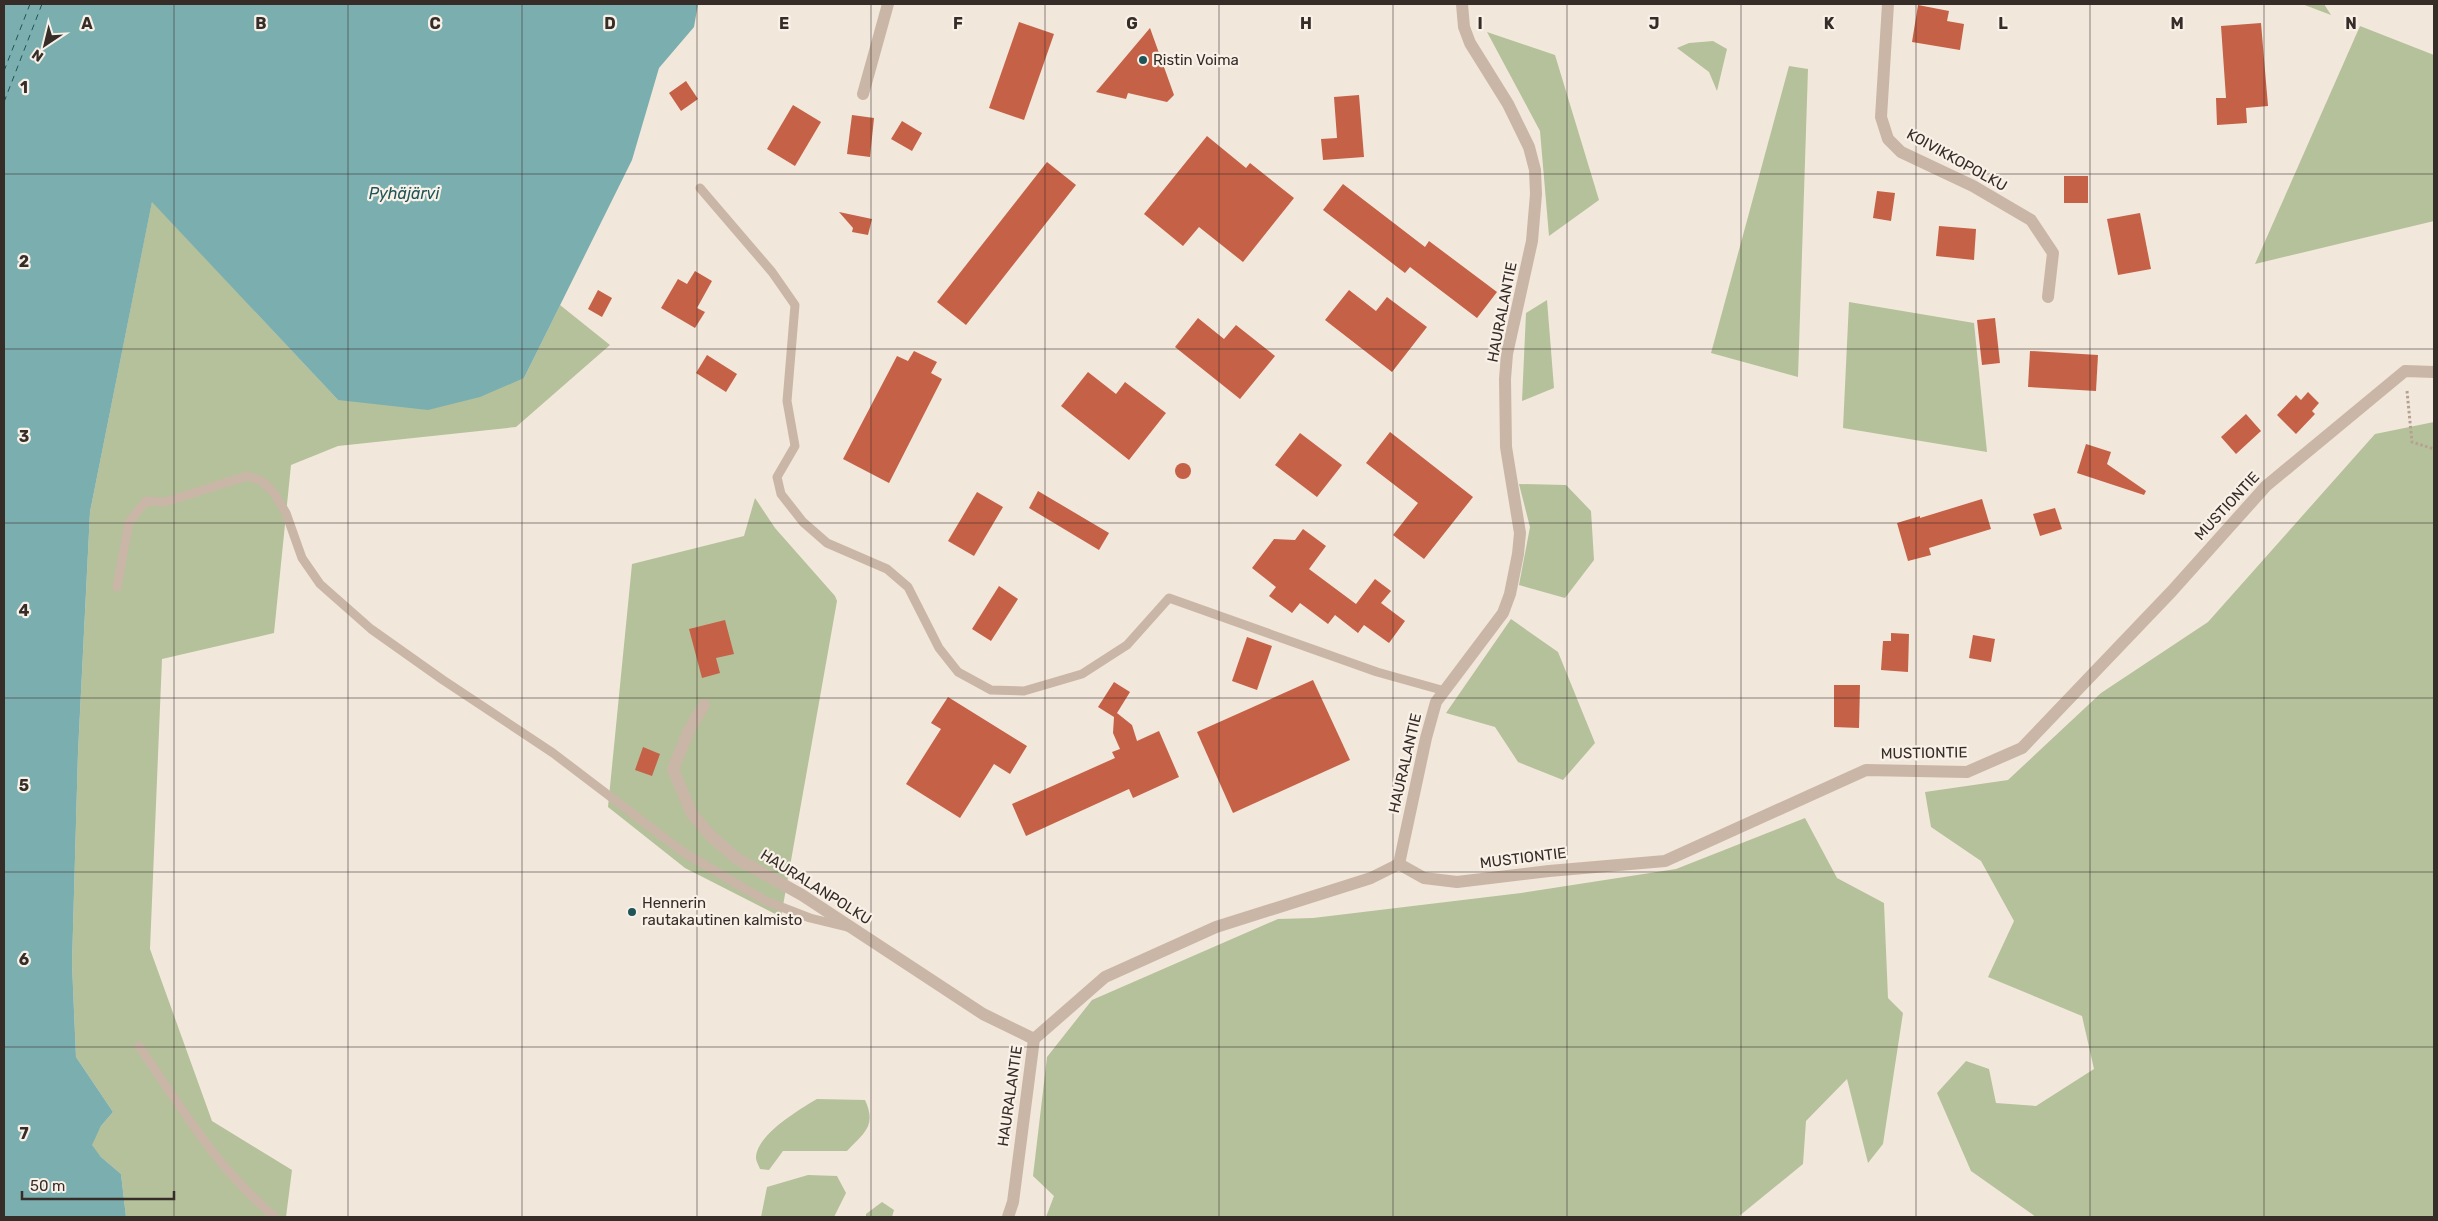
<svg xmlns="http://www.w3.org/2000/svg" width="2438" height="1221" font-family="Rubik,sans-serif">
	<rect width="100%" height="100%" fill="#f2e7db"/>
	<g fill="#b5c19b">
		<polygon points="2302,4 2324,4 2331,15"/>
		<polygon points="2360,26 2434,55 2434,221 2255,264"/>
		<polygon points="1487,32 1555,55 1599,200 1549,236 1540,131"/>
		<polygon points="1713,41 1727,49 1717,91 1709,72 1677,48 1689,43"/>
		<polygon points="1789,66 1808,69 1798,377 1711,353"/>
		<polygon points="152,201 338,400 524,378 560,305 610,345 516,427 338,446 291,465 274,633 162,659 150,949 212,1121 292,1170 286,1217 126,1217 121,1174 101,1157 91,1145 101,1126 113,1112 76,1057 72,964 78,752 90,512"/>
		<polygon points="1547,300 1554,388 1522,401 1526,313"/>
		<polygon points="1849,302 1974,323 1987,452 1843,428"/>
		<polygon points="2434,422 2434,1217 2036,1217 1971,1171 1937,1093 1966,1061 1989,1069 1996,1103 2036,1106 2094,1069 2082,1016 1988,977 2014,921 1981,861 1931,827 1925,792 2008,780 2101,693 2208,622 2375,434"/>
		<polygon points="1519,484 1566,485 1591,511 1594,560 1565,598 1519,585 1530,527"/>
		<polygon points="755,498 775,528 835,596 837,601 781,917 685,868 608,807 632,564 744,536"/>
		<polygon points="1511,619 1558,652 1595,743 1563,780 1518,762 1495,727 1446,713"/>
		<polygon points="1805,818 1837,878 1884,903 1888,998 1903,1013 1883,1144 1868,1163 1847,1079 1806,1121 1803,1164 1738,1217 1046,1217 1054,1196 1033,1176 1047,1057 1092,1000 1278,919 1313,918 1521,893 1676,869"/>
		<path d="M817,1099L865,1100C877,1126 864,1133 847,1151H783L769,1170L760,1169C759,1166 756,1161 756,1158C756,1135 800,1109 817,1099Z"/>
		<polygon points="808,1175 837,1176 846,1193 834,1217 761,1217 767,1187"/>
		<polygon points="882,1202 894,1210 892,1217 866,1217 866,1214"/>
	</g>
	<polygon fill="#7baeaf" points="4,4 698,4 694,27 659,68 632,160 524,378 480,397 428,410 338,400 152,202 90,512 78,752 72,964 76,1057 113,1112 101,1126 92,1145 101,1157 121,1174 126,1217 4,1217"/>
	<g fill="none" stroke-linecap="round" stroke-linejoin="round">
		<g stroke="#1e5558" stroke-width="1" stroke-dasharray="6 5" stroke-linecap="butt">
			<polyline points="4,71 30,4"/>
			<polyline points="4,102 42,4"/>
		</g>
	</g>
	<g fill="#c56146">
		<polygon points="1918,5 1949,11 1947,21 1964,24 1960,50 1912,42"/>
		<polygon points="1019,22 1054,34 1024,120 989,108"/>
		<polygon points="2261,23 2268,106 2246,108 2247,123 2217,125 2216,98 2226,98 2221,26"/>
		<polygon points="1150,28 1174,95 1167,102 1128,93 1126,99 1096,92"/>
		<polygon points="686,81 698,99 681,111 669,93"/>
		<polygon points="1359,95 1364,157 1323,160 1321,139 1337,138 1334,97"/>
		<polygon points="793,105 821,122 795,166 767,149"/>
		<polygon points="852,115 874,118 870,157 847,154"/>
		<polygon points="902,121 922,133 912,151 891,139"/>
		<polygon points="1207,136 1246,168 1250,163 1294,198 1243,262 1199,227 1183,246 1144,214"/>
		<polygon points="1047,162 1076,185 966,325 937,302"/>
		<rect x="2064" y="176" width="24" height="27"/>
		<polygon points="1343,184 1425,247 1429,241 1497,292 1477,318 1410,267 1405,273 1323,210"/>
		<polygon points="1877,191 1895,193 1891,221 1873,218"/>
		<polygon points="839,212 872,219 868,235 852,232 853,228"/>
		<polygon points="2140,213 2151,269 2118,275 2107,219"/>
		<polygon points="1939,226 1976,229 1974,260 1936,256"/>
		<polygon points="695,271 712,281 697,308 705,312 695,328 661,308 678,279 687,284"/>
		<polygon points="598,290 612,298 602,317 588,309"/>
		<polygon points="1349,290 1376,311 1387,297 1427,327 1392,372 1325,320"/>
		<polygon points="1198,318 1224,339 1236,325 1275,356 1240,399 1175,347"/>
		<polygon points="1995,318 2000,363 1982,365 1977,320"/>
		<polygon points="914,351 937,362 931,373 942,379 889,483 843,459 897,356 908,361"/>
		<polygon points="2030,351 2098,355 2096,391 2028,387"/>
		<polygon points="707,355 737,374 726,392 696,373"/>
		<polygon points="1088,372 1116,394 1125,382 1166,413 1129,460 1061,406"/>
		<polygon points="2308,392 2319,403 2312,411 2315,414 2296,434 2277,415 2296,395 2301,400"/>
		<polygon points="2246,414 2261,431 2236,454 2221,437"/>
		<polygon points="1390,432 1473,497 1424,559 1393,535 1418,503 1366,463"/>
		<polygon points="1300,433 1342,465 1317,497 1275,465"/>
		<polygon points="2086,444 2111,452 2107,464 2146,491 2144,495 2077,473"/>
		<circle cx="1183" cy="471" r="8"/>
		<polygon points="1038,491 1109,533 1099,550 1029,508"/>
		<polygon points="977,492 1003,507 974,556 948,541"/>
		<polygon points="1982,499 1991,529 1929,548 1931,555 1908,561 1897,523 1920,516 1920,518"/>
		<polygon points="2055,508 2062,529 2040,536 2033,514"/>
		<polygon points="1303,529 1326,546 1309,569 1356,604 1375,579 1391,591 1381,603 1405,621 1389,643 1364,625 1358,633 1335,615 1328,624 1300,603 1292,613 1269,596 1276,587 1252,568 1274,539 1295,540"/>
		<polygon points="999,586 1018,599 991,641 972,629"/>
		<polygon points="725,620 734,654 716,658 720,673 702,678 689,629"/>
		<polygon points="1891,633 1909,634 1908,672 1881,670 1883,641 1891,641"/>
		<polygon points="1973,635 1995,639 1991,662 1969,658"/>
		<polygon points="1247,637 1272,646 1257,690 1232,681"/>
		<polygon points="1313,680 1350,760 1233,813 1197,732"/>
		<polygon points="1114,682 1130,692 1117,713 1132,725 1137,741 1159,731 1179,777 1133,798 1129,789 1026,836 1012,804 1115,758 1112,752 1120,749 1113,733 1114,717 1098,707"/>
		<polygon points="1834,685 1860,685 1859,728 1834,727"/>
		<polygon points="948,697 1027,746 1010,774 994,764 960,818 906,784 941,729 931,723"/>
		<polygon points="643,747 660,754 652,776 635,770"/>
	</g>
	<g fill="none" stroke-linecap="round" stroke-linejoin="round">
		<polyline stroke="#b6a092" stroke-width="3" stroke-dasharray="2.5 2.5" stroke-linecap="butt" points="2407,391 2412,442 2434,449"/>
		<g stroke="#cab6a7" stroke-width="9">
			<polyline points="700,188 772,272 795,305 787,401 795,446 777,477 781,494 803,522 827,543 887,569 908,587 939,648 958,672 991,690 1024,691 1082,674 1127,645 1169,598 1377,672 1445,691"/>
			<polyline points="117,587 129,522 146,501 165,502 247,476 262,481 274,493 286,513 302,558 320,584 371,629 443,680 553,753 683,852 766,901 810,918 847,927"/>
			<path d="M139,1046C180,1106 218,1170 275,1217"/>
		</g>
		<g stroke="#cab6a7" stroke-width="12">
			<polyline points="1888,4 1881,117 1888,139 1901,152 1973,186 2031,220 2053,253 2048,297"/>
			<polyline points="863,94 888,4"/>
			<polyline points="704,705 689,730 673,769 692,814 711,836 736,858 802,895 983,1014 1034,1039"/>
			<polyline points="1399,864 1424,878 1457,882 1549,871 1665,861 1866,770 1967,772 2022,748 2172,591 2266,486 2405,371 2434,372"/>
			<polyline points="1399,864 1426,738 1436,702 1503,613 1510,594 1518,554 1520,533 1506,447 1505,379 1507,354 1532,241 1536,194 1535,170 1529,147 1508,104 1470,43 1464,27 1462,4"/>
			<polyline points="1008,1217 1013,1202 1034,1039 1105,977 1216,927 1371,878 1399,864"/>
		</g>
	</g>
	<path fill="none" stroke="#362c28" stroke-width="1" stroke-opacity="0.55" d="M174,4V1217M348,4V1217M522,4V1217M697,4V1217M871,4V1217M1045,4V1217M1219,4V1217M1393,4V1217M1567,4V1217M1741,4V1217M1916,4V1217M2090,4V1217M2264,4V1217M4,174H2434M4,349H2434M4,523H2434M4,698H2434M4,872H2434M4,1047H2434"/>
	<g fill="#1e5558" stroke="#f9f1e8" stroke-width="2">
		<circle cx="1143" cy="60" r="5"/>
		<circle cx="632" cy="912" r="5"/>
	</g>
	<g text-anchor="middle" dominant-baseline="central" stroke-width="4.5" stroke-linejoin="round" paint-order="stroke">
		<g font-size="15" fill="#362c28" stroke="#f9f1e8" text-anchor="start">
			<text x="1153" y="60">Ristin Voima</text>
			<text x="642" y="903">Hennerin<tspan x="642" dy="17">rautakautinen kalmisto</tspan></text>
		</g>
		<g font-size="15" fill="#362c28" stroke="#f9f1e8">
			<text transform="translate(1957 160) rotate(29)">KOIVIKKOPOLKU</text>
			<text transform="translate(1502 312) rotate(-79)">HAURALANTIE</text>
			<text transform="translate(2227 506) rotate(-47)">MUSTIONTIE</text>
			<text transform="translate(1924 753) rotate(-1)">MUSTIONTIE</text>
			<text transform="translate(1405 763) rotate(-77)">HAURALANTIE</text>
			<text transform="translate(1523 858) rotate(-7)">MUSTIONTIE</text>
			<text transform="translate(816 887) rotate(32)">HAURALANPOLKU</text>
			<text transform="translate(1010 1096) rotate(-82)">HAURALANTIE</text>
		</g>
		<g font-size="16" font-style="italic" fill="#1e5558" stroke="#f9f1e8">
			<text x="404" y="193">Pyhäjärvi</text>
		</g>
	</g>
	<g font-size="16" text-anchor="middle" font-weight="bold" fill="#362c28" stroke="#f9f1e8" stroke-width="4.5" stroke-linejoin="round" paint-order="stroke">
		<text x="87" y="29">A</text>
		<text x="261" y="29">B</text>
		<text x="435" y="29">C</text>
		<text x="610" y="29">D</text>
		<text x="784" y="29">E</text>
		<text x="958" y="29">F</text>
		<text x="1132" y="29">G</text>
		<text x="1306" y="29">H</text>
		<text x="1480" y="29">I</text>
		<text x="1654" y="29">J</text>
		<text x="1829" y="29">K</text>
		<text x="2003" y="29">L</text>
		<text x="2177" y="29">M</text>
		<text x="2351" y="29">N</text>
		<text x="24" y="93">1</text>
		<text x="24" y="267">2</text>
		<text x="24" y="442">3</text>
		<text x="24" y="616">4</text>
		<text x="24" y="791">5</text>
		<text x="24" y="965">6</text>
		<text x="24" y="1139">7</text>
	</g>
	<rect width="2438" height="1221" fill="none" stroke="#362c28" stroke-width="10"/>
	<g transform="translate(45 45) rotate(215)" stroke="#f9f1e8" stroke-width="4" paint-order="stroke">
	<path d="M0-4L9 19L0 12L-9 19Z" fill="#362c28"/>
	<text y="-8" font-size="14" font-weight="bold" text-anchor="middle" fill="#362c28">N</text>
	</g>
	<path d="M22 1191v8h152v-8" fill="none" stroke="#362c28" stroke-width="2.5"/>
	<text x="30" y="1191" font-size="15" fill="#362c28" stroke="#f9f1e8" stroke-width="4" paint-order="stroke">50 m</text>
</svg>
